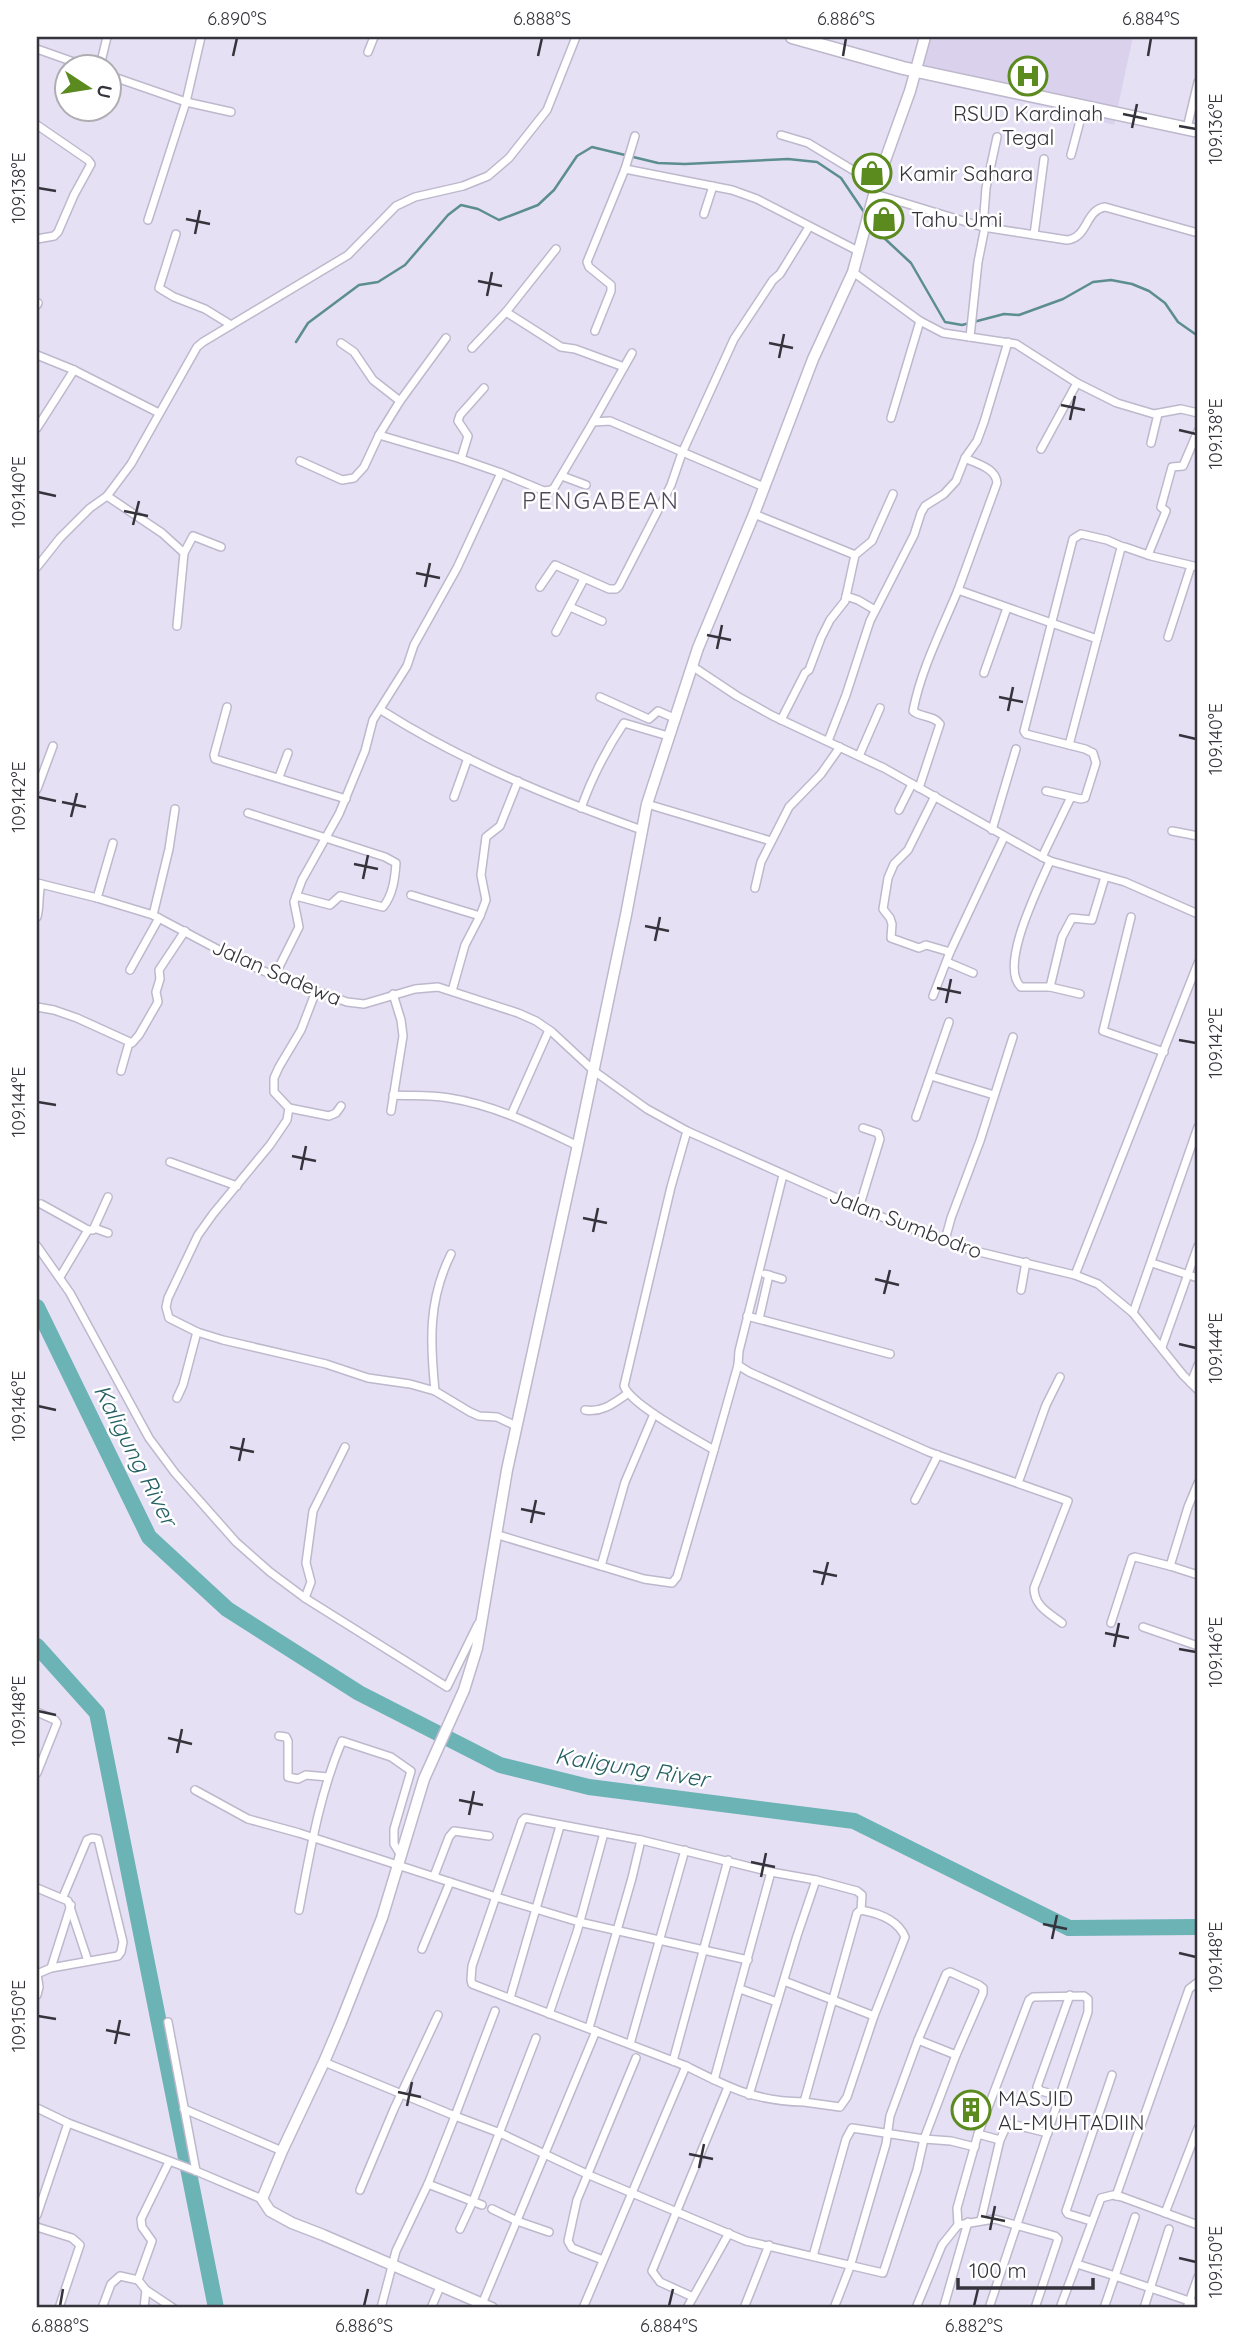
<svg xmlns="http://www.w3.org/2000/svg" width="1235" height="2345" font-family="Quicksand,sans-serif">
	<rect width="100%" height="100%" fill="#e6e0f4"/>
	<polygon fill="#dad2ed" points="924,37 1133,37 1114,125 1043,106 945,85 918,68"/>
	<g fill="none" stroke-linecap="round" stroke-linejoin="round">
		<g stroke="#5c8d91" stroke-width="2.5">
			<polyline points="870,220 883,237 911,263 945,322 962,325 1004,314 1019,315 1063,299 1093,282 1111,280 1132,284 1149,291 1165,303 1178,322 1198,336"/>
			<polyline points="296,342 308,323 359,285 378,282 405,265 448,215 461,205 478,209 499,220 538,205 554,190 577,156 592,147 658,163 685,164 788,159 817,162 841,178 864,212"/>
		</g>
		<g stroke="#6cb3b6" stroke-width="16">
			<polyline points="37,1307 149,1537 227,1609 359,1693 500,1765 589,1787 854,1821 1069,1928 1198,1927"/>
			<polyline points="37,1646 97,1713 216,2308"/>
		</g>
		<defs>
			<g id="minor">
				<polyline points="37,49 85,66"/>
				<polyline points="368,52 374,37"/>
				<polyline points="100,66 107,37"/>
				<polyline points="108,75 186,102 201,37"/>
				<polyline points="37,125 88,160 91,164 74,195 58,232 54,236 37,239"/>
				<polyline points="1187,128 1198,82"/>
				<polyline points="781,135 808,143 861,175 878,180"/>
				<polyline points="1071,155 1084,106"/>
				<polyline points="625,169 732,190 757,199 858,251"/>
				<path d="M875,194L983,227L1067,240C1088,238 1085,210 1105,207L1198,233"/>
				<polyline points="704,214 713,186"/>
				<polyline points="148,220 186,102 231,112"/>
				<polyline points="983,227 986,188 997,137"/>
				<polyline points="176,234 159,288 174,297 205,309 231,325"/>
				<polyline points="1034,235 1044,159"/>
				<polyline points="556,249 506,312 561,347 575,349 624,367"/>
				<polyline points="853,272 920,321 943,333 1016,344 1077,383 1117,403 1154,414 1181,409 1198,413"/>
				<polyline points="37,305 38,303"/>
				<polyline points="595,331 611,291 611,285 589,267 587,262 625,169 635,136"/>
				<polyline points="970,337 978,262 985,227"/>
				<path d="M1008,342L984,422L977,441L965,458C977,464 996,468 997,483L958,590L1097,639L1069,745"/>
				<polyline points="341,343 354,352 373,380 400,401"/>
				<polyline points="472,348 506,312"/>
				<polyline points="37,355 74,370 159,413"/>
				<polyline points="484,388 460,415 458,421 468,436 461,459 501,473 544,491 551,490 554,488 593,422 610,421 764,487"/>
				<polyline points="891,418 920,321"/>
				<polyline points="593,422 632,353"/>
				<polyline points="37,428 74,370"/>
				<polyline points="379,435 461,459"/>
				<polyline points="1151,443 1158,414"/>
				<polyline points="1041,449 1077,383"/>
				<polyline points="300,461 342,480 354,478 364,467 379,435 400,401 446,338"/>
				<polyline points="562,476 586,485"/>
				<polyline points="107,496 162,533 184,553 193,536 221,547"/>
				<polyline points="754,514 855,555 872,541 893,494"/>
				<polyline points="1148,555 1166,511 1161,507 1172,467 1183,466 1198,431"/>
				<polyline points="37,567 60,538 90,508 107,496 131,464 197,347 203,342 348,255 396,206 415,197 463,186 488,176 509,158 547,110 576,37"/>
				<polyline points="540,587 555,565 609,589 616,589 619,586 671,485 682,453 734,339 773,280 780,274 809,227"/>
				<polyline points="846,596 858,600 875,610"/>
				<polyline points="570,607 602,621"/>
				<polyline points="177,626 184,553"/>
				<polyline points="556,632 584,579"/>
				<polyline points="1168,637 1191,566"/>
				<polyline points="1097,639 1121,548 1125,547 1151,556 1198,567"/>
				<polyline points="692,666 737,696 773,716 884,768 1035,853 1050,861 1125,882 1198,914"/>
				<polyline points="984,673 1007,608"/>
				<polyline points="600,697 649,719 658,711 674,718"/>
				<polyline points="227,707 214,755 215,759 346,799"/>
				<path d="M381,710C461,761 552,798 642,830"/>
				<polyline points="781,720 805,673 809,670 821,638 830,620 845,601 855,555"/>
				<polyline points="828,741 846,695 870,621 914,535 921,513 925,506 944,494 956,481 965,458"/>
				<polyline points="859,756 880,708"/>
				<polyline points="279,777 288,753"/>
				<path d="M919,788L940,724C934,715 921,718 913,711C921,669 942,629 958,590"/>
				<polyline points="37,789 53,746"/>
				<polyline points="1046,791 1081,799 1085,798 1096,763 1093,753 1085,749 1026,734 1024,731 1073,539 1081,534 1107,540 1123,547"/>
				<polyline points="935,796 908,850 894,864 888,878 883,909 890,918 892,924 891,938 919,948 926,945 950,952"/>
				<polyline points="454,797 468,758"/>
				<polyline points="647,804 771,841"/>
				<path d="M581,808C592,777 606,750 624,723L668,736"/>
				<polyline points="899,810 912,784"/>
				<path d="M248,813L385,857L396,863C395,878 393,895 383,907L340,896L330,905L296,896"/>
				<polyline points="992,830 1016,749"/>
				<polyline points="1172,831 1198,836"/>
				<polyline points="1042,857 1071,797"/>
				<path d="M1050,861C1040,885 998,966 1021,987H1050L1080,994"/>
				<polyline points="37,883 97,898 153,915 236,959 282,979 347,1002 364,1004 415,989 438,987 518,1013 536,1021 552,1032 594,1071 647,1109 687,1131 859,1208 931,1236 971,1250 1075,1275 1098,1284 1133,1313 1183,1375 1198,1390"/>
				<polyline points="755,888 761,862 789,807 821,774 840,747"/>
				<polyline points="411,895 480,916"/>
				<polyline points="97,898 113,843"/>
				<polyline points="153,915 169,849 175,809"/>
				<path d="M37,917C40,905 38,896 41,884"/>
				<polyline points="1131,917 1103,1031 1164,1052"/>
				<polyline points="947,962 973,973"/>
				<polyline points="130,970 159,918"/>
				<polyline points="275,975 299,927 294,902 302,880 339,814 365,751 373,720 407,666 414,645 457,568 501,473"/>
				<polyline points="1050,987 1062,937 1072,918 1092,920 1105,877"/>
				<polyline points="316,991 301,1030 279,1067 274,1078 274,1092 289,1108 287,1120 270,1145 213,1214 198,1235 168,1298 166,1307 169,1318 197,1332 223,1340 326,1364 368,1378 410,1384 435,1391 470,1412 479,1416 497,1417 516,1426"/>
				<polyline points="452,991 465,945 480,916 486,900 481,875 486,837 500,826 518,781"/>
				<polyline points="933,996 950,952 1004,837"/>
				<polyline points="37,1007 54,1010 77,1018 132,1043 139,1035 158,1002 156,992 160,979 159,970 185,931"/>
				<polyline points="121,1071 129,1043"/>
				<polyline points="931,1076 994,1095"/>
				<path d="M393,1095C412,1096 431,1095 449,1098C495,1105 536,1126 578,1146"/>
				<polyline points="289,1108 329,1116 336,1113 341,1106"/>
				<polyline points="391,1111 403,1036 401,1020 393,994"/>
				<polyline points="511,1115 549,1030"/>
				<polyline points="916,1117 949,1022"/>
				<path d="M687,1131L671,1187L624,1386C631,1405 694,1438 714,1450L738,1365"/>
				<polyline points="170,1162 237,1186"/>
				<path d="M783,1175L739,1351L738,1365L749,1372L929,1452L1068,1501L1034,1588C1034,1606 1049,1613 1062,1623"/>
				<polyline points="41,1204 88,1230 60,1277"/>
				<polyline points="859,1208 880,1139 878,1133 863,1128"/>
				<polyline points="94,1228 108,1233"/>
				<polyline points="88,1230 93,1230 108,1197"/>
				<polyline points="945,1240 951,1218 980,1141 1013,1037"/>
				<polyline points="37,1246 70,1293 149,1438 175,1473 236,1542 270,1572 305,1598 447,1687 478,1624"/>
				<polyline points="1152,1263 1198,1278"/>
				<polyline points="765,1274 782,1279"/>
				<polyline points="1075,1275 1198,963"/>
				<polyline points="1021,1290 1026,1262"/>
				<polyline points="1133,1313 1198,1127"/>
				<polyline points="747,1316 890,1354"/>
				<polyline points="759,1319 769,1275"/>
				<polyline points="1162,1347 1198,1246"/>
				<polyline points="1191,1383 1198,1365"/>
				<path d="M435,1391C430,1342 428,1300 451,1254"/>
				<polyline points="177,1398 183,1385 197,1332"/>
				<path d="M585,1410C602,1413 614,1403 627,1394"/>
				<polyline points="1018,1483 1046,1405 1060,1377"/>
				<polyline points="915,1500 938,1455"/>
				<polyline points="495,1534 644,1579 672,1583 677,1577 714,1450"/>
				<polyline points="601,1566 625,1482 654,1414"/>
				<polyline points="1170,1566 1198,1575"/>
				<polyline points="305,1598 311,1582 306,1563 313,1511 345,1447"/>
				<polyline points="1111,1623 1132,1558 1135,1557 1170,1566 1188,1507 1198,1483"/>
				<polyline points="1143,1627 1198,1646"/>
				<polyline points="37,1712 55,1720 57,1723 37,1773"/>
				<polyline points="279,1736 286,1737 288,1741 288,1777 298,1779 306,1775 328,1777"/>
				<polyline points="195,1790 248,1819 299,1833 496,1897 579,1922 748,1960"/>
				<polyline points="641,1840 771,1872 816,1880 797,1936 749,2095"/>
				<polyline points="434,1876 449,1837 454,1831 489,1836"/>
				<polyline points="816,1880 857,1891 862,1895 861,1910"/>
				<polyline points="37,1888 68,1901 88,1961"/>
				<path d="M299,1910C310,1853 319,1795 342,1741L391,1757L411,1771L394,1829V1844L400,1854"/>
				<polyline points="422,1949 450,1882"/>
				<polyline points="51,1968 71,1905"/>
				<polyline points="784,1981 874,2016"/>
				<polyline points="740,1989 777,2002"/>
				<polyline points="37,1995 39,1987 37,1974 51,1968 118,1956 121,1952 123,1942 98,1839 92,1838 87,1840 63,1897"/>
				<polyline points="510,1998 560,1826"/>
				<polyline points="549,2014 577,1932 604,1833"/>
				<polyline points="168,2022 196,2171"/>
				<polyline points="589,2028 632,1878 641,1840 525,1818 522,1821 472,1966 471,1980 472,1984 686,2066"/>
				<polyline points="918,2040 956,2055"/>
				<polyline points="630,2044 685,1850"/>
				<polyline points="673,2061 728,1860"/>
				<polyline points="324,2062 455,2116 495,2011"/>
				<polyline points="714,2080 771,1872"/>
				<polyline points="1060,2096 1041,2091 1037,2087 1070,1995"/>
				<polyline points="37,2108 68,2123 196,2171 262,2199"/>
				<polyline points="184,2109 282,2151"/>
				<polyline points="978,2134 1000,2140"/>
				<polyline points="428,2184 482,2205"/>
				<polyline points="360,2190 394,2109 438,2015"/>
				<polyline points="1116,2196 1189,1989 1198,1982"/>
				<polyline points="492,2209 517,2221 549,2232"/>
				<polyline points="1165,2213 1198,2128"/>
				<polyline points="37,2215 68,2123"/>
				<polyline points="981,2220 1000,2140 1007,2125 1011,2124 1048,2133"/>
				<polyline points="1091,2221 1068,2214 1066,2211 1112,2075"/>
				<polyline points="958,2225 957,2208 978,2134 1029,2000 1033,1997 1084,1996 1088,1999 1088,2012 989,2308"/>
				<polyline points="37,2227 72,2238 80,2245 59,2308"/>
				<polyline points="460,2229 473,2201 536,2038"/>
				<polyline points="813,2256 846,2139 852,2128 924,2139 951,2141 975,2147"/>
				<polyline points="603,2260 572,2248 568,2241 577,2200 636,2058"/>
				<polyline points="1077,2264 1115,2276 1135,2217"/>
				<polyline points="146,2290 173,2308"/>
				<polyline points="693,2297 660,2282 652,2271 728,2087"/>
				<polyline points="482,2304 596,2031"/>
				<polyline points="944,2306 968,2222"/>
				<polyline points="102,2308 111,2284 120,2276 138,2280"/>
				<polyline points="144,2308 146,2290 138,2280 152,2241 142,2227 141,2219 169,2162"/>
				<polyline points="381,2308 396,2251 428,2184 455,2116 500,2133 589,2175 746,2241 883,2273 917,2170 924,2139 956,2055 983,1993 983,1988 979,1985 950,1972 946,1974 918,2040 890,2116 886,2144 850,2267 834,2308"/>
				<polyline points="431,2308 440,2287"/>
				<path d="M583,2308L686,2066C730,2088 754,2101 804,2102L857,1913L861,1910C878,1913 898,1920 905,1937L874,2016L847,2097L840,2107L804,2102"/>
				<polyline points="687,2308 729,2233"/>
				<polyline points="744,2308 769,2245"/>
				<polyline points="916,2308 942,2245 958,2225 994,2219 1055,2236 1058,2239 1035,2308"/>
				<polyline points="1060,2308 1101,2198 1113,2195 1122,2197 1198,2225"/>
				<polyline points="1104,2308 1115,2276 1198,2304"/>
				<polyline points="1144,2308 1169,2229"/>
				<polyline points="1187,2308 1198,2277"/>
			</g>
			<polyline id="secondary" points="492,2308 323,2235 292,2223 270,2211 262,2199 282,2151 324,2062 341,2022 382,1918 424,1779 464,1690 477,1648 507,1470 576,1154 626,915 647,804 698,648 754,514 813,359 853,272 878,180 910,91 925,37"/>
			<polyline id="trunk" points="792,37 903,68 1198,131"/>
		</defs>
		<use href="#minor" stroke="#beb8cc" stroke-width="10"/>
		<use href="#secondary" stroke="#beb8cc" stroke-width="13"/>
		<use href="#trunk" stroke="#beb8cc" stroke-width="15"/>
		<use href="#minor" stroke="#fff" stroke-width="7"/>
		<use href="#secondary" stroke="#fff" stroke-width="10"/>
		<use href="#trunk" stroke="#fff" stroke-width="12"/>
	</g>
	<path fill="none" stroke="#35333b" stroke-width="2.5" d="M233,56L237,38M538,56L542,38M843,56L846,38M1148,56L1151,38M1123,114L1147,119M1179,126L1196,129M1132,128L1137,104M38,188L56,191M186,219L210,224M195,234L200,210M478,281L502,286M487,296L492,272M769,343L793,348M779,358L784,334M1061,405L1085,410M1070,420L1075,396M1179,430L1196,434M38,492L56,496M124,511L148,516M133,525L139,501M416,573L440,578M425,587L430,563M707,635L731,640M717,649L722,625M999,697L1023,702M1008,711L1013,687M1179,735L1196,739M38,797L56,801M62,802L86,807M71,817L77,793M354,864L378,869M363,879L368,855M645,926L669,931M655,941L660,917M937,988L961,993M946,1003L951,979M1179,1040L1196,1043M38,1102L56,1105M292,1156L316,1161M301,1170L306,1146M583,1218L607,1223M593,1232L598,1208M875,1279L899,1285M884,1294L890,1270M1179,1344L1196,1348M38,1406L56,1410M230,1447L254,1452M239,1461L244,1438M521,1509L545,1514M531,1523L536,1500M813,1571L837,1576M822,1585L828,1562M1105,1633L1129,1638M1114,1647L1119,1623M1179,1649L1196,1652M38,1711L56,1715M168,1738L192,1744M177,1753L182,1729M459,1800L483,1805M469,1815L474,1791M751,1862L775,1867M761,1877L766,1853M1043,1924L1067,1929M1052,1939L1057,1915M1179,1953L1196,1957M38,2016L56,2019M106,2030L130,2035M115,2044L120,2020M398,2092L421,2097M407,2106L412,2082M689,2154L713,2159M699,2168L704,2144M981,2216L1005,2221M990,2230L995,2206M1179,2258L1196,2262M60,2306L63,2289M364,2306L368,2289M669,2306L673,2289M974,2306L978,2289"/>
	<defs>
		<symbol id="hospital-ring" viewBox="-11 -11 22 22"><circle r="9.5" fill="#fff" stroke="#5b8a1e" stroke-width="1.5"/><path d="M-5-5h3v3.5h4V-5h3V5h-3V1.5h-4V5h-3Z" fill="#5b8a1e"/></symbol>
		<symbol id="shop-ring" viewBox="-11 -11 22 22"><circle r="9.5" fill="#fff" stroke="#5b8a1e" stroke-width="1.5"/><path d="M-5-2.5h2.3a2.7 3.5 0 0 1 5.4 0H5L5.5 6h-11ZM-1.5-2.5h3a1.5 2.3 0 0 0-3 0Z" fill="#5b8a1e"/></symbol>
		<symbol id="building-ring" viewBox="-11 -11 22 22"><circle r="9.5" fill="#fff" stroke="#5b8a1e" stroke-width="1.5"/><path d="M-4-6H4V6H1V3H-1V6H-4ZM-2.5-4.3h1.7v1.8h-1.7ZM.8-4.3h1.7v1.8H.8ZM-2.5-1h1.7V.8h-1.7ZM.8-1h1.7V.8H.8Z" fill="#5b8a1e"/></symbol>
	</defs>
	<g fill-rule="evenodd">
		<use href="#hospital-ring" x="1006" y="54" width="44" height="44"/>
		<use href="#shop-ring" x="850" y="151" width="44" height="44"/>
		<use href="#shop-ring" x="862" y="197" width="44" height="44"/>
		<use href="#building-ring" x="949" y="2088" width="44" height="44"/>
	</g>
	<g text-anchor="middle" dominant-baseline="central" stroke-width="5" stroke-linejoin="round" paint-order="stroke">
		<g font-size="21" fill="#35333b" stroke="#fff" text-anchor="start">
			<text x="1028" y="113" text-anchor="middle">RSUD Kardinah<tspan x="1028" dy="24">Tegal</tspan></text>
			<text x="899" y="173">Kamir Sahara</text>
			<text x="911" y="219">Tahu Umi</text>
			<text x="998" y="2098">MASJID<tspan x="998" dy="24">AL-MUHTADIIN</tspan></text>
		</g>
		<g font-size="21" fill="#35333b" stroke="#fff">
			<text transform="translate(277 972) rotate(23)">Jalan Sadewa</text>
			<text transform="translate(906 1223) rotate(21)">Jalan Sumbodro</text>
		</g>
		<g font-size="23" font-style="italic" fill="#256163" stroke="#fff">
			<text transform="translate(136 1455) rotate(63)">Kaligung River</text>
			<text transform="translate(632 1767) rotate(9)">Kaligung River</text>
		</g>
		<g font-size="24" letter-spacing="2" fill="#4f495a" stroke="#fff">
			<text x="601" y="500">PENGABEAN</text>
		</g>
	</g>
	<rect width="1235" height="2345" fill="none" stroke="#ffffff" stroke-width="77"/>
	<g transform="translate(88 88) rotate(102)"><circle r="33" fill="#ffffff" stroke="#aeadb1" stroke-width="2"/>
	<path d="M0-5L12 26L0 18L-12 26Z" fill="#5b8a1e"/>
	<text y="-10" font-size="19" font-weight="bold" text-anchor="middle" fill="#35333b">U</text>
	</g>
	<path d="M958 2278v10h135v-10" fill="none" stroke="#35333b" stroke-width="3.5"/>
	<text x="969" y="2278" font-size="21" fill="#35333b" stroke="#ffffff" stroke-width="5" paint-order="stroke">100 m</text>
	<rect x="38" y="38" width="1158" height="2268" fill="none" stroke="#35333b" stroke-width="2.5"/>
	<g font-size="18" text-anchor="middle" fill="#35333b">
		<text x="237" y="25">6.890°S</text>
		<text x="542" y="25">6.888°S</text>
		<text x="846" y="25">6.886°S</text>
		<text x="1151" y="25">6.884°S</text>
		<text transform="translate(1216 129) rotate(-90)" y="6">109.136°E</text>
		<text transform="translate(19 188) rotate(-90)" y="6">109.138°E</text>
		<text transform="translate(1216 434) rotate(-90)" y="6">109.138°E</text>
		<text transform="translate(19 492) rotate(-90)" y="6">109.140°E</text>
		<text transform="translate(1216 739) rotate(-90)" y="6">109.140°E</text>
		<text transform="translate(19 797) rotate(-90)" y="6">109.142°E</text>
		<text transform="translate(1216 1043) rotate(-90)" y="6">109.142°E</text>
		<text transform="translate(19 1102) rotate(-90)" y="6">109.144°E</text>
		<text transform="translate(1216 1348) rotate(-90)" y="6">109.144°E</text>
		<text transform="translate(19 1406) rotate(-90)" y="6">109.146°E</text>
		<text transform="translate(1216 1652) rotate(-90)" y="6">109.146°E</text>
		<text transform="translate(19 1711) rotate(-90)" y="6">109.148°E</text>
		<text transform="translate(1216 1957) rotate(-90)" y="6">109.148°E</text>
		<text transform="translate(19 2016) rotate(-90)" y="6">109.150°E</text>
		<text transform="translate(1216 2262) rotate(-90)" y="6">109.150°E</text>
		<text x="60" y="2332">6.888°S</text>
		<text x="364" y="2332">6.886°S</text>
		<text x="669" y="2332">6.884°S</text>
		<text x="974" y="2332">6.882°S</text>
	</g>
</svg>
